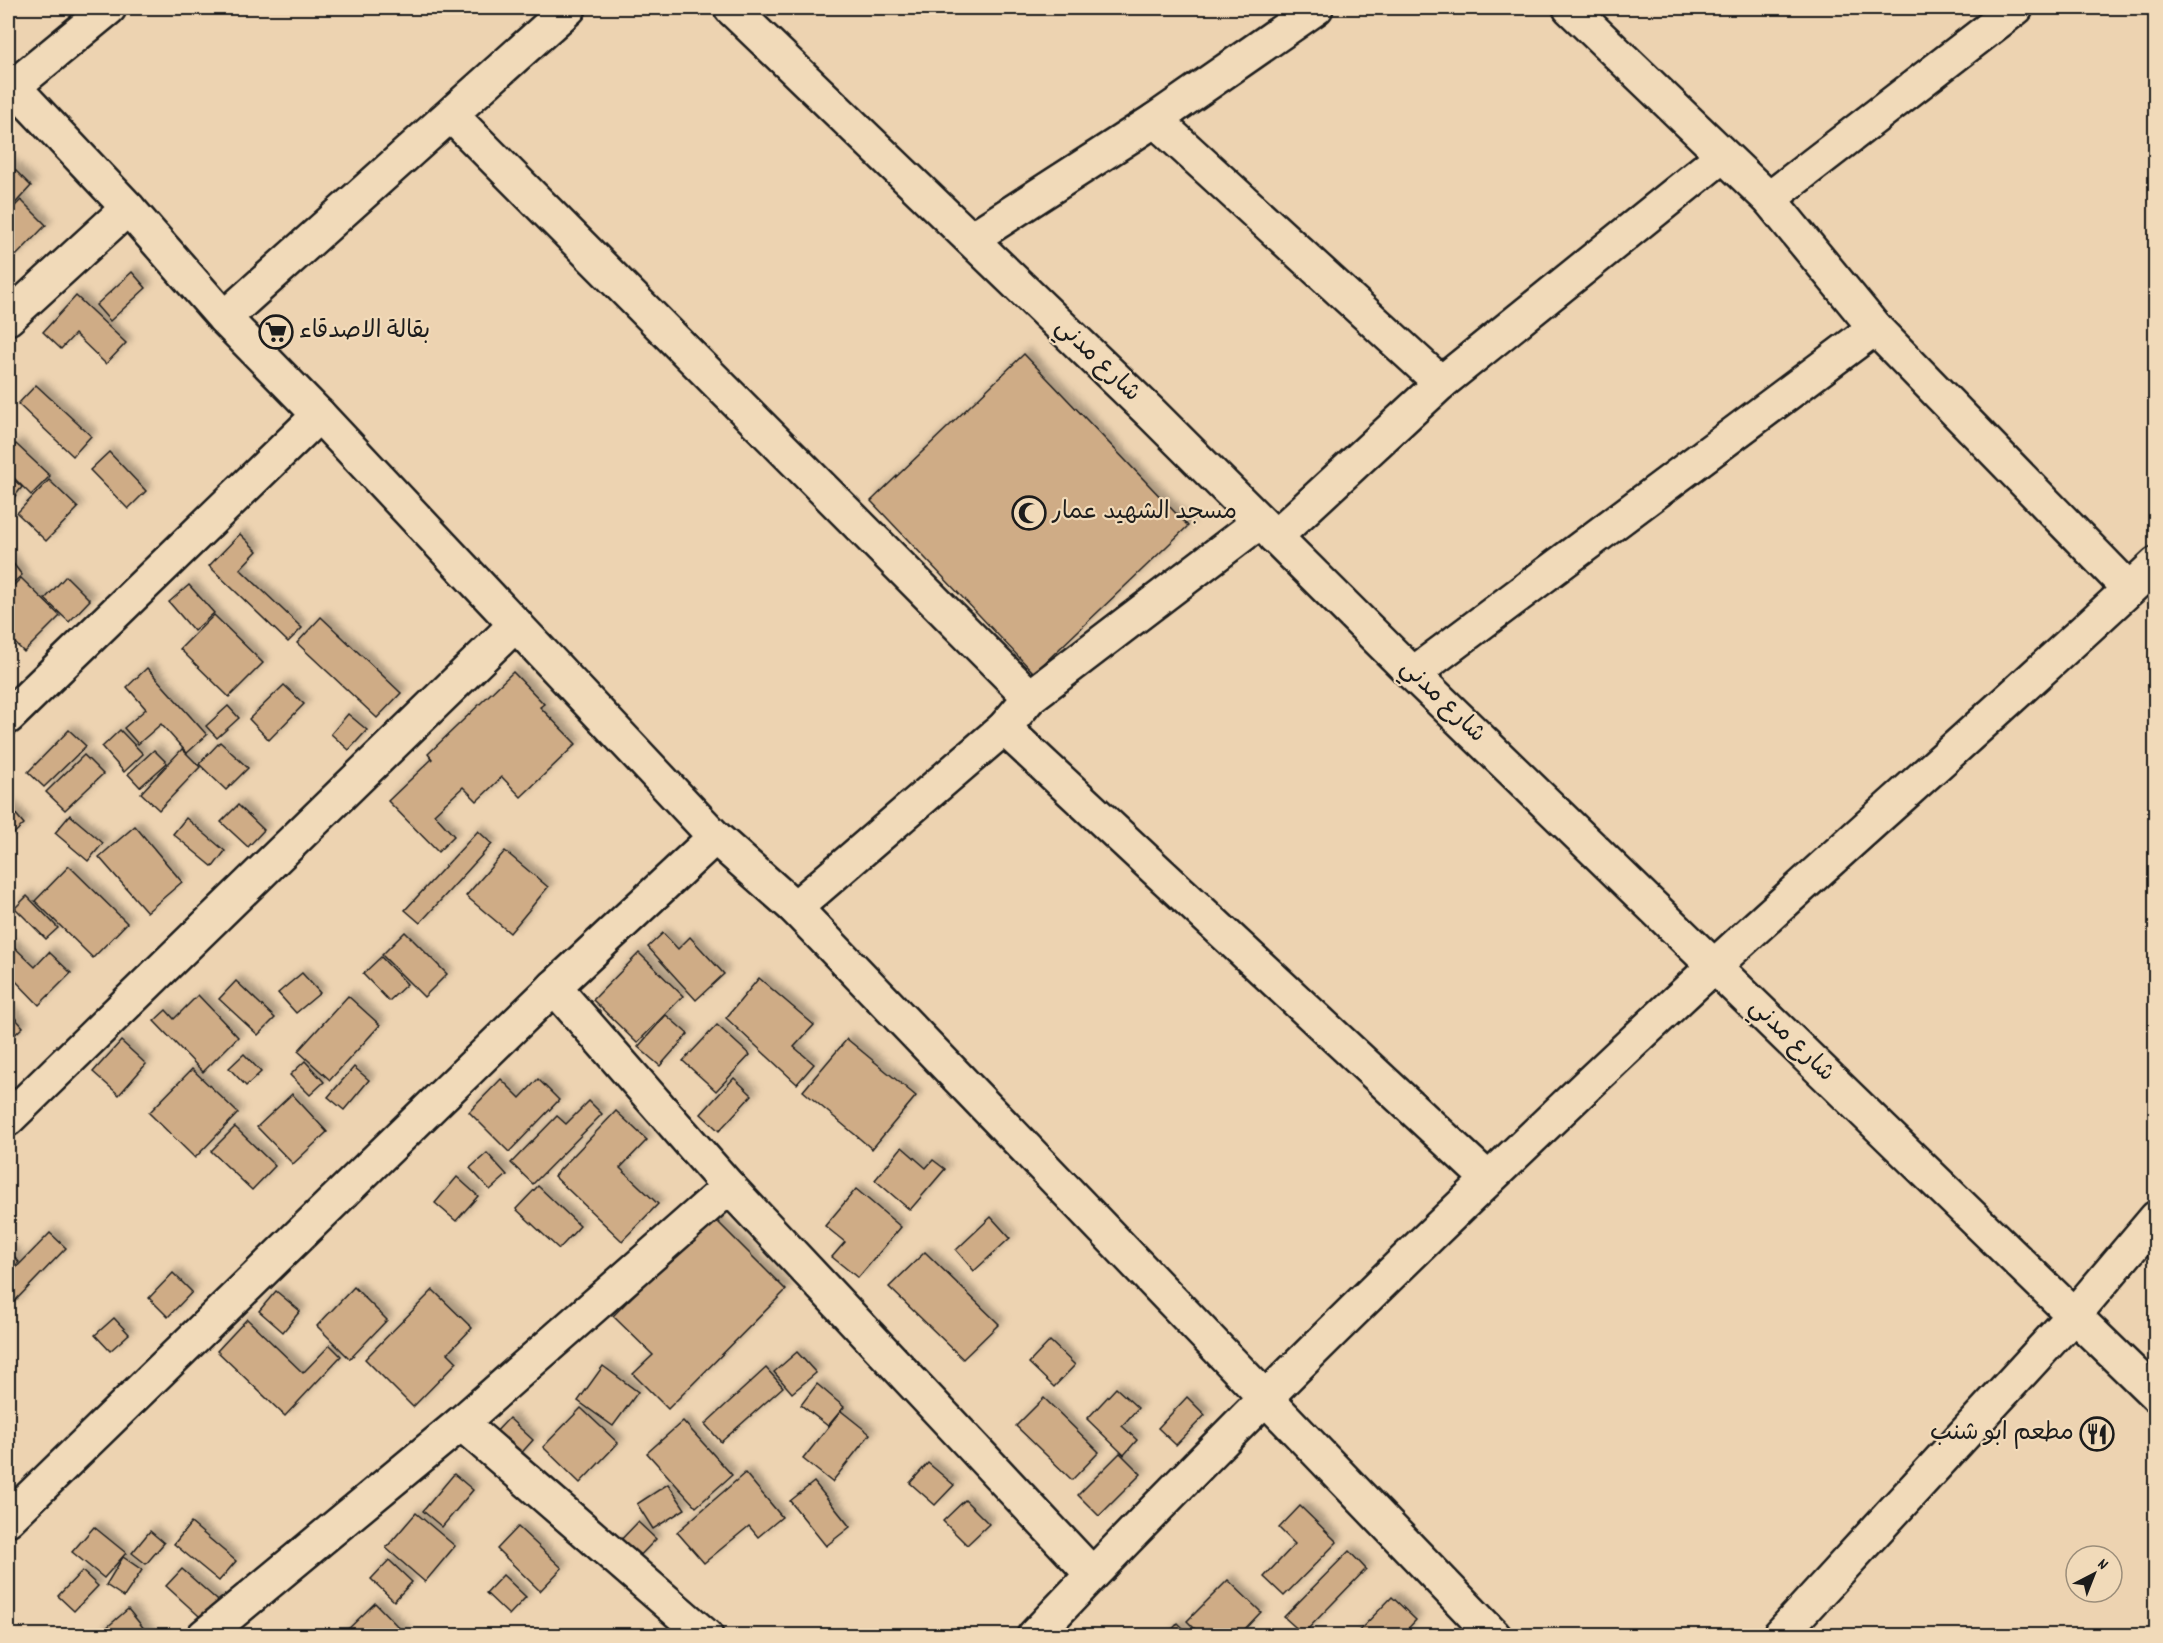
<svg xmlns="http://www.w3.org/2000/svg" width="2163" height="1643" font-family="Dekko,'Playpen Sans Arabic',sans-serif">
	<defs>
		<filter id="shadow"><feDropShadow dx="5.5" dy="-5.5" stdDeviation="3" flood-color="#0004"/></filter>
	</defs>
	<rect width="100%" height="100%" fill="#edd3b1"/>
	<filter id="ink" filterUnits="userSpaceOnUse"><feTurbulence type="fractalNoise" baseFrequency=".0167" numOctaves="2"/><feDisplacementMap in="SourceGraphic" scale="12" xChannelSelector="R" yChannelSelector="G"/><feConvolveMatrix kernelMatrix="1 2 1 2 8 2 1 2 1" color-interpolation-filters="sRGB"/></filter>
	<g filter="url(#ink)">
		<g fill="#cfac86" stroke="#1c1c1c" stroke-width="1.5" filter="url(#shadow)">
			<polygon points="8,163 31,186 8,211"/>
			<polygon points="21,200 46,225 13,259 8,253 8,213"/>
			<polygon points="132,272 146,288 110,321 96,305"/>
			<polygon points="76,296 126,343 106,364 75,334 61,349 43,332"/>
			<polygon points="1024,354 1188,526 1034,673 871,501"/>
			<polygon points="36,385 91,436 73,456 18,404"/>
			<polygon points="16,444 50,476 31,495 8,472 8,452"/>
			<polygon points="109,452 146,491 128,509 90,470"/>
			<polygon points="8,475 22,487 8,505"/>
			<polygon points="49,480 78,508 46,541 17,513"/>
			<polygon points="240,534 257,551 240,569 302,628 288,642 209,566"/>
			<polygon points="8,557 22,575 8,587"/>
			<polygon points="66,576 90,600 69,622 45,599"/>
			<polygon points="21,578 60,616 24,652 8,636 8,591"/>
			<polygon points="189,585 214,613 194,631 169,602"/>
			<polygon points="214,615 263,663 229,697 180,649"/>
			<polygon points="321,617 401,693 377,718 297,643"/>
			<polygon points="147,668 207,735 187,753 161,724 138,744 124,728 146,709 127,687"/>
			<polygon points="513,672 544,704 540,707 576,744 521,797 502,777 477,801 463,787 434,814 454,836 438,852 388,801 432,759 428,754"/>
			<polygon points="284,685 304,704 269,740 249,719"/>
			<polygon points="228,706 239,718 217,738 206,726"/>
			<polygon points="348,714 367,730 349,750 331,734"/>
			<polygon points="69,730 86,746 44,787 28,772"/>
			<polygon points="120,730 143,754 124,772 102,747"/>
			<polygon points="220,742 248,768 226,790 199,764"/>
			<polygon points="182,749 200,767 159,810 141,793"/>
			<polygon points="154,750 167,763 140,787 128,774"/>
			<polygon points="84,755 103,774 65,810 46,792"/>
			<polygon points="238,805 264,830 248,847 221,822"/>
			<polygon points="9,806 24,824 8,839 8,807"/>
			<polygon points="70,815 103,843 88,861 55,833"/>
			<polygon points="186,818 225,851 213,867 173,834"/>
			<polygon points="135,826 182,882 147,912 99,857"/>
			<polygon points="478,831 492,844 420,923 405,910"/>
			<polygon points="505,851 548,887 510,933 466,896"/>
			<polygon points="69,866 127,923 93,958 35,901"/>
			<polygon points="27,896 58,928 46,939 15,908"/>
			<polygon points="405,932 447,974 424,997 382,955"/>
			<polygon points="663,933 678,949 690,937 724,974 696,1000 648,947"/>
			<polygon points="11,944 35,967 49,952 71,973 39,1005 8,973 8,947"/>
			<polygon points="639,953 683,996 637,1043 593,1000"/>
			<polygon points="381,957 407,984 389,1001 363,974"/>
			<polygon points="302,973 320,993 296,1013 278,993"/>
			<polygon points="759,978 814,1025 794,1047 814,1064 797,1084 726,1018"/>
			<polygon points="236,981 275,1018 258,1035 219,999"/>
			<polygon points="198,995 238,1037 203,1072 154,1021 166,1010 174,1019"/>
			<polygon points="348,996 380,1025 330,1080 298,1051"/>
			<polygon points="8,1010 23,1027 8,1041"/>
			<polygon points="666,1015 688,1034 660,1066 638,1047"/>
			<polygon points="717,1025 750,1055 716,1091 683,1061"/>
			<polygon points="847,1039 916,1096 872,1149 803,1091"/>
			<polygon points="121,1041 146,1064 119,1095 93,1072"/>
			<polygon points="244,1054 261,1072 246,1086 229,1068"/>
			<polygon points="305,1061 324,1082 310,1095 290,1075"/>
			<polygon points="354,1067 369,1080 344,1110 328,1097"/>
			<polygon points="192,1069 238,1113 195,1158 149,1113"/>
			<polygon points="734,1078 752,1095 719,1131 701,1114"/>
			<polygon points="501,1079 520,1098 538,1079 559,1100 509,1152 469,1112"/>
			<polygon points="292,1094 327,1132 293,1164 257,1127"/>
			<polygon points="589,1101 602,1114 533,1184 511,1163 557,1116 566,1124"/>
			<polygon points="616,1111 647,1140 620,1168 658,1204 622,1241 554,1176"/>
			<polygon points="235,1127 275,1166 252,1190 211,1151"/>
			<polygon points="902,1147 926,1168 933,1160 945,1169 910,1210 875,1180"/>
			<polygon points="487,1153 507,1175 490,1190 470,1168"/>
			<polygon points="457,1177 478,1196 456,1221 435,1203"/>
			<polygon points="538,1186 580,1226 559,1249 516,1209"/>
			<polygon points="856,1189 901,1227 858,1278 832,1257 845,1242 825,1226"/>
			<polygon points="712,1216 786,1290 668,1409 633,1374 653,1355 613,1316"/>
			<polygon points="991,1217 1010,1238 974,1271 956,1250"/>
			<polygon points="50,1233 66,1248 11,1305 8,1301 8,1276"/>
			<polygon points="8,1249 19,1262 8,1273"/>
			<polygon points="925,1252 999,1324 963,1359 889,1287"/>
			<polygon points="173,1273 192,1292 168,1317 149,1298"/>
			<polygon points="354,1287 387,1320 350,1359 317,1326"/>
			<polygon points="433,1290 472,1328 448,1353 457,1362 413,1407 365,1359"/>
			<polygon points="276,1291 300,1311 283,1332 259,1311"/>
			<polygon points="114,1318 129,1334 110,1351 95,1335"/>
			<polygon points="247,1319 303,1373 330,1345 341,1356 285,1416 217,1351"/>
			<polygon points="1050,1341 1075,1365 1054,1387 1029,1363"/>
			<polygon points="797,1352 816,1373 792,1393 774,1372"/>
			<polygon points="603,1366 638,1392 613,1426 578,1401"/>
			<polygon points="766,1368 783,1387 721,1442 705,1424"/>
			<polygon points="817,1384 844,1407 828,1426 801,1405"/>
			<polygon points="1116,1388 1138,1408 1122,1426 1137,1440 1124,1455 1087,1419"/>
			<polygon points="1187,1397 1205,1415 1176,1445 1158,1428"/>
			<polygon points="1044,1398 1099,1452 1072,1480 1016,1426"/>
			<polygon points="581,1408 618,1443 580,1483 543,1447"/>
			<polygon points="841,1411 870,1434 832,1482 803,1459"/>
			<polygon points="509,1418 533,1440 517,1458 493,1435"/>
			<polygon points="683,1421 732,1475 696,1507 647,1453"/>
			<polygon points="1120,1453 1141,1474 1099,1516 1078,1495"/>
			<polygon points="928,1463 954,1485 935,1505 910,1483"/>
			<polygon points="745,1473 782,1517 758,1537 749,1526 704,1563 677,1532"/>
			<polygon points="454,1474 473,1490 442,1527 423,1511"/>
			<polygon points="814,1482 850,1527 826,1546 790,1501"/>
			<polygon points="668,1484 685,1509 653,1529 637,1504"/>
			<polygon points="965,1500 989,1524 967,1545 943,1521"/>
			<polygon points="1300,1506 1337,1542 1284,1596 1264,1577 1295,1544 1279,1528"/>
			<polygon points="416,1513 455,1546 425,1582 386,1548"/>
			<polygon points="638,1522 656,1539 633,1563 615,1546"/>
			<polygon points="191,1523 236,1561 219,1581 174,1544"/>
			<polygon points="94,1527 126,1553 104,1578 72,1552"/>
			<polygon points="518,1527 562,1568 540,1591 497,1549"/>
			<polygon points="150,1531 164,1543 146,1564 132,1553"/>
			<polygon points="1349,1551 1366,1569 1303,1634 1284,1617"/>
			<polygon points="123,1557 142,1570 124,1597 106,1585"/>
			<polygon points="389,1560 412,1582 394,1601 371,1579"/>
			<polygon points="182,1569 225,1607 209,1625 166,1586"/>
			<polygon points="82,1571 98,1586 74,1611 58,1596"/>
			<polygon points="503,1575 526,1597 509,1615 486,1593"/>
			<polygon points="1228,1580 1261,1612 1238,1636 1202,1636 1187,1621"/>
			<polygon points="1392,1597 1416,1620 1401,1636 1354,1636"/>
			<polygon points="375,1603 407,1636 341,1636"/>
			<polygon points="128,1609 150,1636 97,1636"/>
			<polygon points="1178,1623 1191,1636 1166,1636"/>
		</g>
		<g fill="none" stroke-linecap="round" stroke-linejoin="round">
			<defs>
				<g id="street">
					<polyline points="1570,8 1769,199 1875,328 2129,589"/>
					<polyline points="8,81 128,208 224,318 319,415 715,837 795,908 1494,1636"/>
					<polyline points="13,87 109,8"/>
					<polyline points="451,115 1030,697"/>
					<polyline points="1155,120 1441,383"/>
					<polyline points="1769,199 2016,8"/>
					<polyline points="971,239 1155,120 1316,8"/>
					<polyline points="8,318 128,208"/>
					<polyline points="224,318 569,8"/>
					<polyline points="1275,537 1441,383 1722,156"/>
					<polyline points="1413,674 1875,328"/>
					<polyline points="8,717 319,415"/>
					<polyline points="1004,728 1488,1179"/>
					<polyline points="795,908 1004,728 1030,697 1258,523"/>
					<polyline points="554,987 729,1187 1092,1574"/>
					<polyline points="8,1119 516,624"/>
					<polyline points="461,1423 706,1636"/>
					<polyline points="8,1519 554,987 715,837"/>
					<polyline points="204,1636 461,1423 729,1187"/>
					<path d="M1034,1636C1252,1405 1480,1184 1712,968C1859,832 2010,702 2156,564"/>
					<polyline points="1779,1636 2074,1315 2156,1218"/>
				</g>
				<polyline id="secondary" points="731,8 1151,413 1413,674 2156,1395"/>
			</defs>
			<use href="#street" stroke="#1c1c1c" stroke-width="38"/>
			<use href="#secondary" stroke="#1c1c1c" stroke-width="38"/>
			<use href="#street" stroke="#f1dab9" stroke-width="33"/>
			<use href="#secondary" stroke="#f1dab9" stroke-width="33"/>
		</g>
	</g>
	<defs>
		<symbol id="supermarket-ring" viewBox="-11 -11 22 22"><circle r="9.5" fill="#f1dab9" stroke="#1c1c1c" stroke-width="1.5"/><path d="M-6-5.5h2.5l.6 2H6L4.5 2H-2.5L-4.4-4H-6ZM-1.5 3.2a1.3 1.3 0 1 0 .1 0ZM3 3.2a1.3 1.3 0 1 0 .1 0Z" fill="#1c1c1c"/></symbol>
		<symbol id="mosque-ring" viewBox="-11 -11 22 22"><circle r="9.5" fill="#f1dab9" stroke="#1c1c1c" stroke-width="1.5"/><path d="M3.5-4.9A6 6 0 1 0 3.5 4.9A5 5 0 1 1 3.5-4.9Z" fill="#1c1c1c"/></symbol>
		<symbol id="restaurant-ring" viewBox="-11 -11 22 22"><circle r="9.5" fill="#f1dab9" stroke="#1c1c1c" stroke-width="1.5"/><path d="M-5-6h1v4h1v-4h1v4h1v-4h1v5L-1.5 .5V6h-2V.5L-5-1ZM5-6V6H3V1.5H1.5Q1.5-4 5-6Z" fill="#1c1c1c"/></symbol>
	</defs>
	<g fill-rule="evenodd">
		<use href="#supermarket-ring" x="257" y="313" width="38" height="38"/>
		<use href="#mosque-ring" x="1010" y="494" width="38" height="38"/>
		<use href="#restaurant-ring" x="2078" y="1415" width="38" height="38"/>
	</g>
	<g text-anchor="middle" dominant-baseline="central" stroke-width="4.5" stroke-linejoin="round" paint-order="stroke">
		<g font-size="24" fill="#1c1c1c" stroke="#f1dab9" text-anchor="start">
			<text x="299" y="332">بقالة الاصدقاء</text>
			<text x="1052" y="513">مسجد الشهيد عمار</text>
			<text x="2074" y="1434" text-anchor="end">مطعم ابو شنب</text>
		</g>
		<g font-size="24" fill="#1c1c1c" stroke="#f1dab9">
			<text transform="translate(1097 361) rotate(44)">شارع مدني</text>
			<text transform="translate(1442 702) rotate(44)">شارع مدني</text>
			<text transform="translate(1791 1041) rotate(44)">شارع مدني</text>
		</g>
	</g>
	<rect width="2163" height="1643" fill="none" stroke="#f1dab9" stroke-width="30"/>
	<rect x="15" y="15" width="2133" height="1613" fill="none" stroke="#1c1c1c" stroke-width="2" filter="url(#ink)"/>
	<g transform="translate(2094 1574) rotate(42)"><circle r="28" fill="#f1dab9" stroke="#9c8e7a" stroke-width="1.5"/>
	<path d="M0-4.5L10 22L0 15L-10 22Z" fill="#1c1c1c"/>
	<text y="-9" font-size="16" font-weight="bold" text-anchor="middle" fill="#1c1c1c">N</text>
	</g>
</svg>
